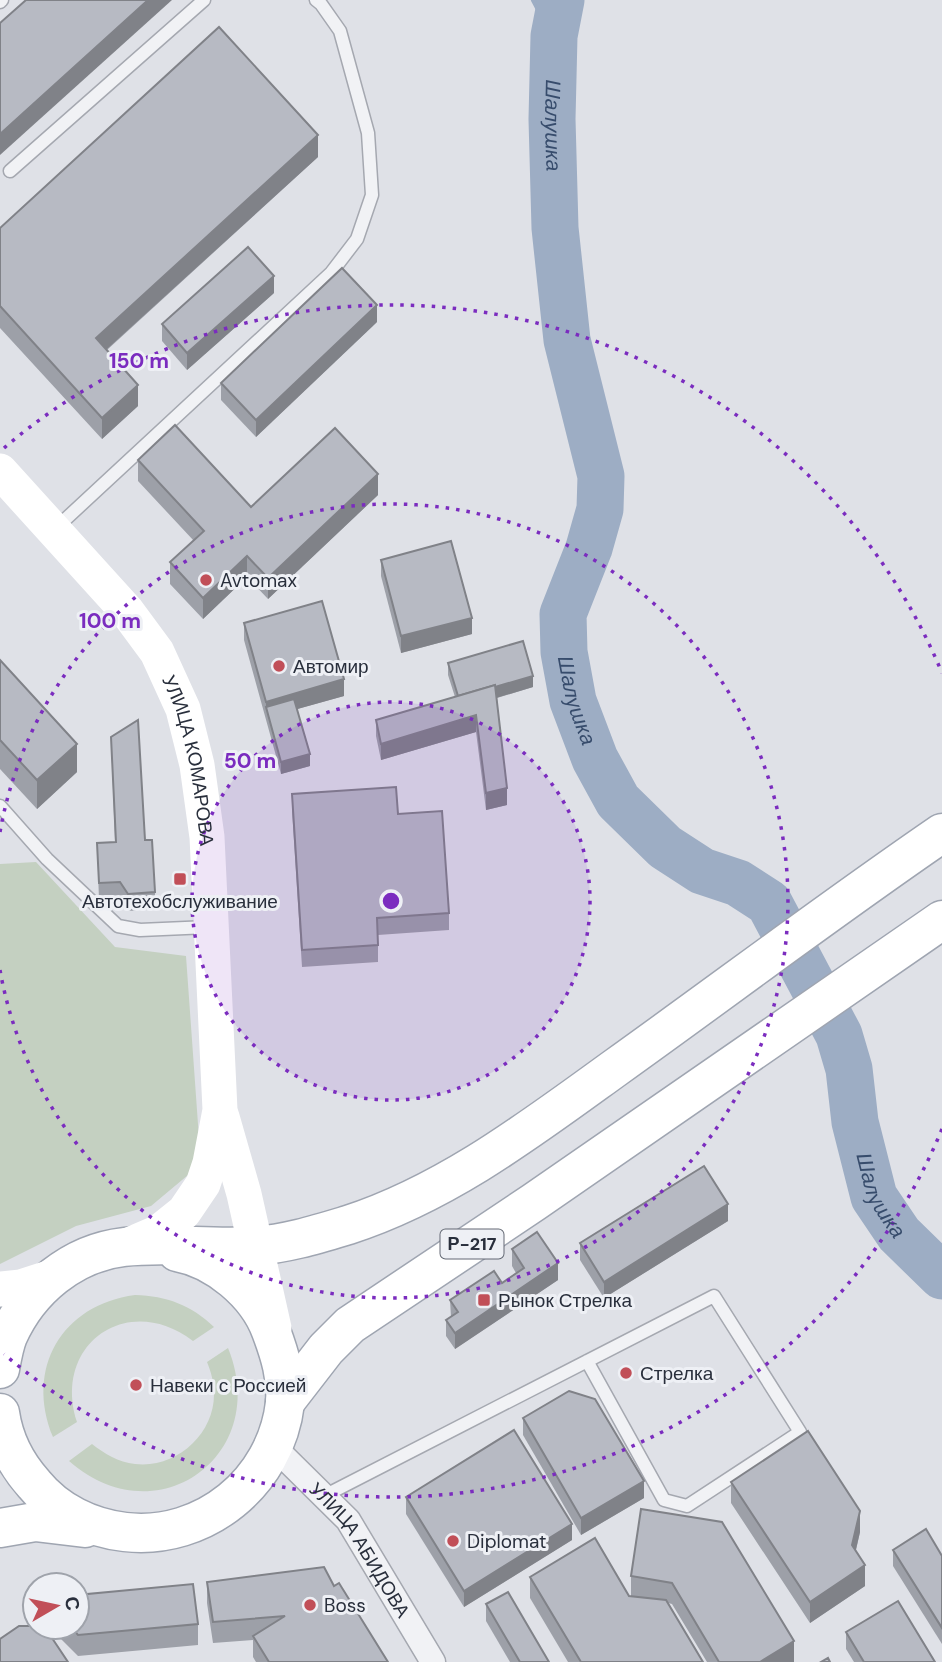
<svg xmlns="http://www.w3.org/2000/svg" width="942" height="1662" font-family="'DM Sans',sans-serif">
	<rect width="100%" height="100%" fill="#dfe1e7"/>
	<g fill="#c4d0c1">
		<polygon points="36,862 115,947 186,956 200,1152 188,1175 151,1206 76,1226 0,1264 0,864"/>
		<path d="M135,1295C167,1296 191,1305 214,1327L193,1341C128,1291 52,1344 77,1422L53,1437C25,1369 61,1305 135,1295Z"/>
		<path d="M228,1348C272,1456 156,1538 69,1461L92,1444C105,1454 118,1462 135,1464C176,1469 215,1434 214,1393C214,1382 211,1372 207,1362Z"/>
	</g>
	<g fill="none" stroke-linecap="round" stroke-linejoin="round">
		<polyline stroke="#9dadc4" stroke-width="8" points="535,0 554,36"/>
		<path stroke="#9dadc4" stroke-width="47" id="s1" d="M561,0L554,36L552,119L555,228L567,340L601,476L600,509L589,548L563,614L564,652L573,701L595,759L618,801L665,847L702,871L738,883L769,903L839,1035L849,1069L855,1122L874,1197L899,1234L942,1276"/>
		<defs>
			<g id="service">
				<polyline points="0,2 2,0"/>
				<polyline points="10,171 204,0"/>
				<polyline points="56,528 331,273 357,239 372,195 368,133 340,31 321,4 316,0"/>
				<polyline points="0,806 47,859 118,926 140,930 208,927"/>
				<polyline points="324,1496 714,1296 800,1432 687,1506 664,1500 587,1361"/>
			</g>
			<g id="minor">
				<path id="s2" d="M274,1447L348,1520L433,1662"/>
			</g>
			<g id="primary">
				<path d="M0,1369C2,1358 4,1346 8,1336C29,1289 72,1253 124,1247C167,1242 211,1249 254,1246C286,1244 318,1234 348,1225C447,1193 532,1128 615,1068C724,990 831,909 942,833"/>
				<polyline points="285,1402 326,1349 350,1325 534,1202 942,920"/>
				<path d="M0,1413C4,1441 16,1464 34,1484C57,1512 90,1528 125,1532C204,1541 276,1482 285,1403C287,1378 280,1355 271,1331C257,1293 216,1259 177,1252"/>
				<polyline points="0,1528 35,1522 85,1528"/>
			</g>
		</defs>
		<use href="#service" stroke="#a5a8b0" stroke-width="15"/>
		<use href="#minor" stroke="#a5a8b0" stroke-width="27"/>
		<use href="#primary" stroke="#9fa5b1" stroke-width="41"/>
		<use href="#service" stroke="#f1f2f5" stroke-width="12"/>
		<use href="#minor" stroke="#f1f2f5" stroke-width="24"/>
		<g stroke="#fff" stroke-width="35">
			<path id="s3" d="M0,471L126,610L157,652L183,709L197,765L207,837L220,1110L210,1163L203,1184L184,1212L159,1232L124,1247"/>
			<polyline points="222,1117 244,1194 274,1328"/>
			<polyline points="0,1289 21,1287 52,1277"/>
		</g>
		<use href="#primary" stroke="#fff" stroke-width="38"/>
	</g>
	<g fill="#9da0a8">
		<polygon points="318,157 107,350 138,406 102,439 0,328 0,228"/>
		<polygon points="274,293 187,370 162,341 162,324"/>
		<polygon points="377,322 256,437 221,400 221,383"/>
		<polygon points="138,460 251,507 378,495 268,599 247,577 203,619 170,584 170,562 194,541 138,481"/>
		<polygon points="381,560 472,634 401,653 381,576"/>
		<polygon points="244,623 344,696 297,709 310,766 281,774 244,640"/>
		<polygon points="0,660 77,772 37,809 0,769"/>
		<polygon points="448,663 533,687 497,698 507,805 486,810 476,732 381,760 376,736 376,720 455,697 448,675"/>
		<polygon points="111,737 145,840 155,892 155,909 128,911 120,899 99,900 97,843 115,842"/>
		<polygon points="292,794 398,814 449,913 449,930 378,935 378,962 302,967 292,810"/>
		<polygon points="728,1221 604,1298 580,1260 580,1243"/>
		<polygon points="512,1249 558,1280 455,1349 446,1336 446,1320 451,1317 450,1300 502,1283 516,1273 512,1266"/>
		<polygon points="523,1418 644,1498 581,1535 523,1435"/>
		<polygon points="731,1482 860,1532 856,1550 865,1586 810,1623 731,1503"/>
		<polygon points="406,1497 572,1540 464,1607 406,1514"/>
		<polygon points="641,1509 794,1662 707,1662 672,1604 668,1603 703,1662 568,1662 530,1598 530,1577 631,1596 631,1576"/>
		<polygon points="893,1550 942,1556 942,1644 893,1566"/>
		<polygon points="207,1582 334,1586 388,1662 256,1662 253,1657 253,1640 213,1643 207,1603"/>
		<polygon points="486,1604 549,1662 510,1662 486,1621"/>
		<polygon points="198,1624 198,1645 78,1656 52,1630 52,1627"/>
		<polygon points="846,1632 935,1662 854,1662 846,1649"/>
	</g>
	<g fill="#808288">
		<polygon points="148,0 172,0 0,155 0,134"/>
		<polygon points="318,135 318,157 96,359 96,338"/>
		<polygon points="274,276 274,293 187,370 187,353"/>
		<polygon points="377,305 377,322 256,437 256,420"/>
		<polygon points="138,385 138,406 102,439 102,418"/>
		<polygon points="378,474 378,495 268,599 268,578"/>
		<polygon points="247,556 247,577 203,619 203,598"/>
		<polygon points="472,618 472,634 401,653 401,636"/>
		<polygon points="533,676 533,687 459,709 459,698"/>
		<polygon points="344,679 344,696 269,717 266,707 266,702"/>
		<polygon points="476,715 476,732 381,760 381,744"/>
		<polygon points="77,744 77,772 37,809 37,780"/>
		<polygon points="310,754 310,766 281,774 281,762"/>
		<polygon points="507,788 507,805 486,810 486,793"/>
		<polygon points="728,1204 728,1221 604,1298 604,1282"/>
		<polygon points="558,1263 558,1280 455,1349 455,1333"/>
		<polygon points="644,1481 644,1498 581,1535 581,1518"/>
		<polygon points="860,1511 860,1532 852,1566 852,1545"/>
		<polygon points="572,1524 572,1540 464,1607 464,1591"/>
		<polygon points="865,1565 865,1586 810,1623 810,1602"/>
		<polygon points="794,1641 794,1662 760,1662"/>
	</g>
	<g fill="#b7bac3" stroke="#808288" stroke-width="2">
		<polygon points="26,0 148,0 0,134 0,23"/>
		<polygon points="219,27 318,135 96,338 138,385 102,418 0,306 0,228"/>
		<polygon points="248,247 274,276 187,353 162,324"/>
		<polygon points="342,268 377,305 256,420 221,383"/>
		<polygon points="175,425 251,507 335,428 378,474 268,578 247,556 203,598 170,562 204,531 138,460"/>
		<polygon points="451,541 472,618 401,636 381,560"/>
		<polygon points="322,601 344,679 266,702 244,623"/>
		<polygon points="523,641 533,676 495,687 495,685 458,696 448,663"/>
		<polygon points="0,660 77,744 37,780 0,740"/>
		<polygon points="495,685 507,788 486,793 476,715 381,744 376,720"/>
		<polygon points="294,699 310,754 281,762 266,707"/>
		<polygon points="138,720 145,840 152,840 155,892 128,894 120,882 99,883 97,843 116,842 111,737"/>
		<polygon points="396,787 398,814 442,811 449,913 377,918 378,945 302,950 292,794"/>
		<polygon points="704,1166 728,1204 604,1282 580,1243"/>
		<polygon points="537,1232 558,1263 455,1333 446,1320 458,1312 450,1300 494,1271 502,1283 524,1268 512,1249"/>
		<polygon points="569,1391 595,1399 644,1481 581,1518 523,1418"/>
		<polygon points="514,1430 572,1524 464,1591 406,1497"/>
		<polygon points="808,1431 860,1511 852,1545 865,1565 810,1602 731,1482"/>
		<polygon points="641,1509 722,1522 794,1641 760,1662 719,1662 672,1583 631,1576"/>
		<polygon points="926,1529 942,1556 942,1628 893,1550"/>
		<polygon points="595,1538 629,1596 666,1600 703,1662 581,1662 530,1577"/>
		<polygon points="324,1567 334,1586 339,1583 388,1662 269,1662 253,1636 285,1616 213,1622 207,1582"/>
		<polygon points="193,1584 198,1624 78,1635 71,1627 77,1627 77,1595"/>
		<polygon points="508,1592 549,1662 520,1662 486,1604"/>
		<polygon points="898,1601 935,1662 864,1662 846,1632"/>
		<polygon points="19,1626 31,1626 48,1632 68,1662 0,1662 0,1639"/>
		<polygon points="828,1658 830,1662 821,1662"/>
	</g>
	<circle cx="391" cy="901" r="199" fill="#7b2cbf" fill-opacity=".12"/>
	<g fill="none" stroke="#7b2cbf" stroke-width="3.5" stroke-dasharray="3.5 7">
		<circle cx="391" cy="901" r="199"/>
		<path d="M0 832A397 397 0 1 1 0 970"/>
		<path d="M942 1129A596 596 0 0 1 4 1354M4 448A596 596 0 0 1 942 673"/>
	</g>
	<g fill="#c14f58" stroke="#eef0f5" stroke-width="2.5">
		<circle cx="206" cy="580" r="7"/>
		<circle cx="279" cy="666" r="7"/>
		<rect x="173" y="872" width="14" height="14" rx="3.5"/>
		<rect x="477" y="1293" width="14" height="14" rx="3.5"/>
		<circle cx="626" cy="1373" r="7"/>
		<circle cx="136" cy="1385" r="7"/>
		<circle cx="453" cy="1541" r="7"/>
		<circle cx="310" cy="1605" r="7"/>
	</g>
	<g text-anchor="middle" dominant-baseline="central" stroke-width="6" stroke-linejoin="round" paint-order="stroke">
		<rect fill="#eef0f5" stroke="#646974" stroke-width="2" x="440.5" y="1229.5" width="63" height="29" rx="5"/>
		<g font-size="18" font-weight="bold" fill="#292f3c">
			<text x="472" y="1244">Р-217</text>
		</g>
		<g font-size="19" fill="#292f3c" stroke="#eef0f5" text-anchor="start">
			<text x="220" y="580">Avtomax</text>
			<text x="293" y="666">Автомир</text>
			<text x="180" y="901" text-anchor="middle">Автотехобслуживание</text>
			<text x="498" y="1300">Рынок Стрелка</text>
			<text x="640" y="1373">Стрелка</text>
			<text x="150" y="1385">Навеки с Россией</text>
			<text x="467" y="1541">Diplomat</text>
			<text x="324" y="1605">Boss</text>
		</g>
		<g font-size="19" fill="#292f3c" stroke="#eef0f5">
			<text stroke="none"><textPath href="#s3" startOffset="354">УЛИЦА КОМАРОВА</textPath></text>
			<text stroke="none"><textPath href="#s2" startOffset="135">УЛИЦА АБИДОВА</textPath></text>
		</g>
		<g font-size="21" font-style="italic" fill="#374c6c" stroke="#eef0f5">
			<text stroke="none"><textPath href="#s1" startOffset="126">Шалушка</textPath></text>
			<text stroke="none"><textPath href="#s1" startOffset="714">Шалушка</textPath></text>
			<text stroke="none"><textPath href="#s1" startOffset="1325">Шалушка</textPath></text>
		</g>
	</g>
	<circle cx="391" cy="901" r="10" fill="#7b2cbf" stroke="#eef0f5" stroke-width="3.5"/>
	<g font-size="21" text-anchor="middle" font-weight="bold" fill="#7b2cbf" stroke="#eef0f5" stroke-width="6" stroke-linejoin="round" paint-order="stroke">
		<text x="139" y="368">150 m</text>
		<text x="110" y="628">100 m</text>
		<text x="250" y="768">50 m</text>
	</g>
	<g transform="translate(56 1606) rotate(81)"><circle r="33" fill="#eef0f5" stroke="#9fa3ab" stroke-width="2"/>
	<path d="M0-5L12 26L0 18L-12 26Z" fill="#c14f58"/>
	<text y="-10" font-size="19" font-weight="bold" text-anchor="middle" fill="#292f3c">С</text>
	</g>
</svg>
